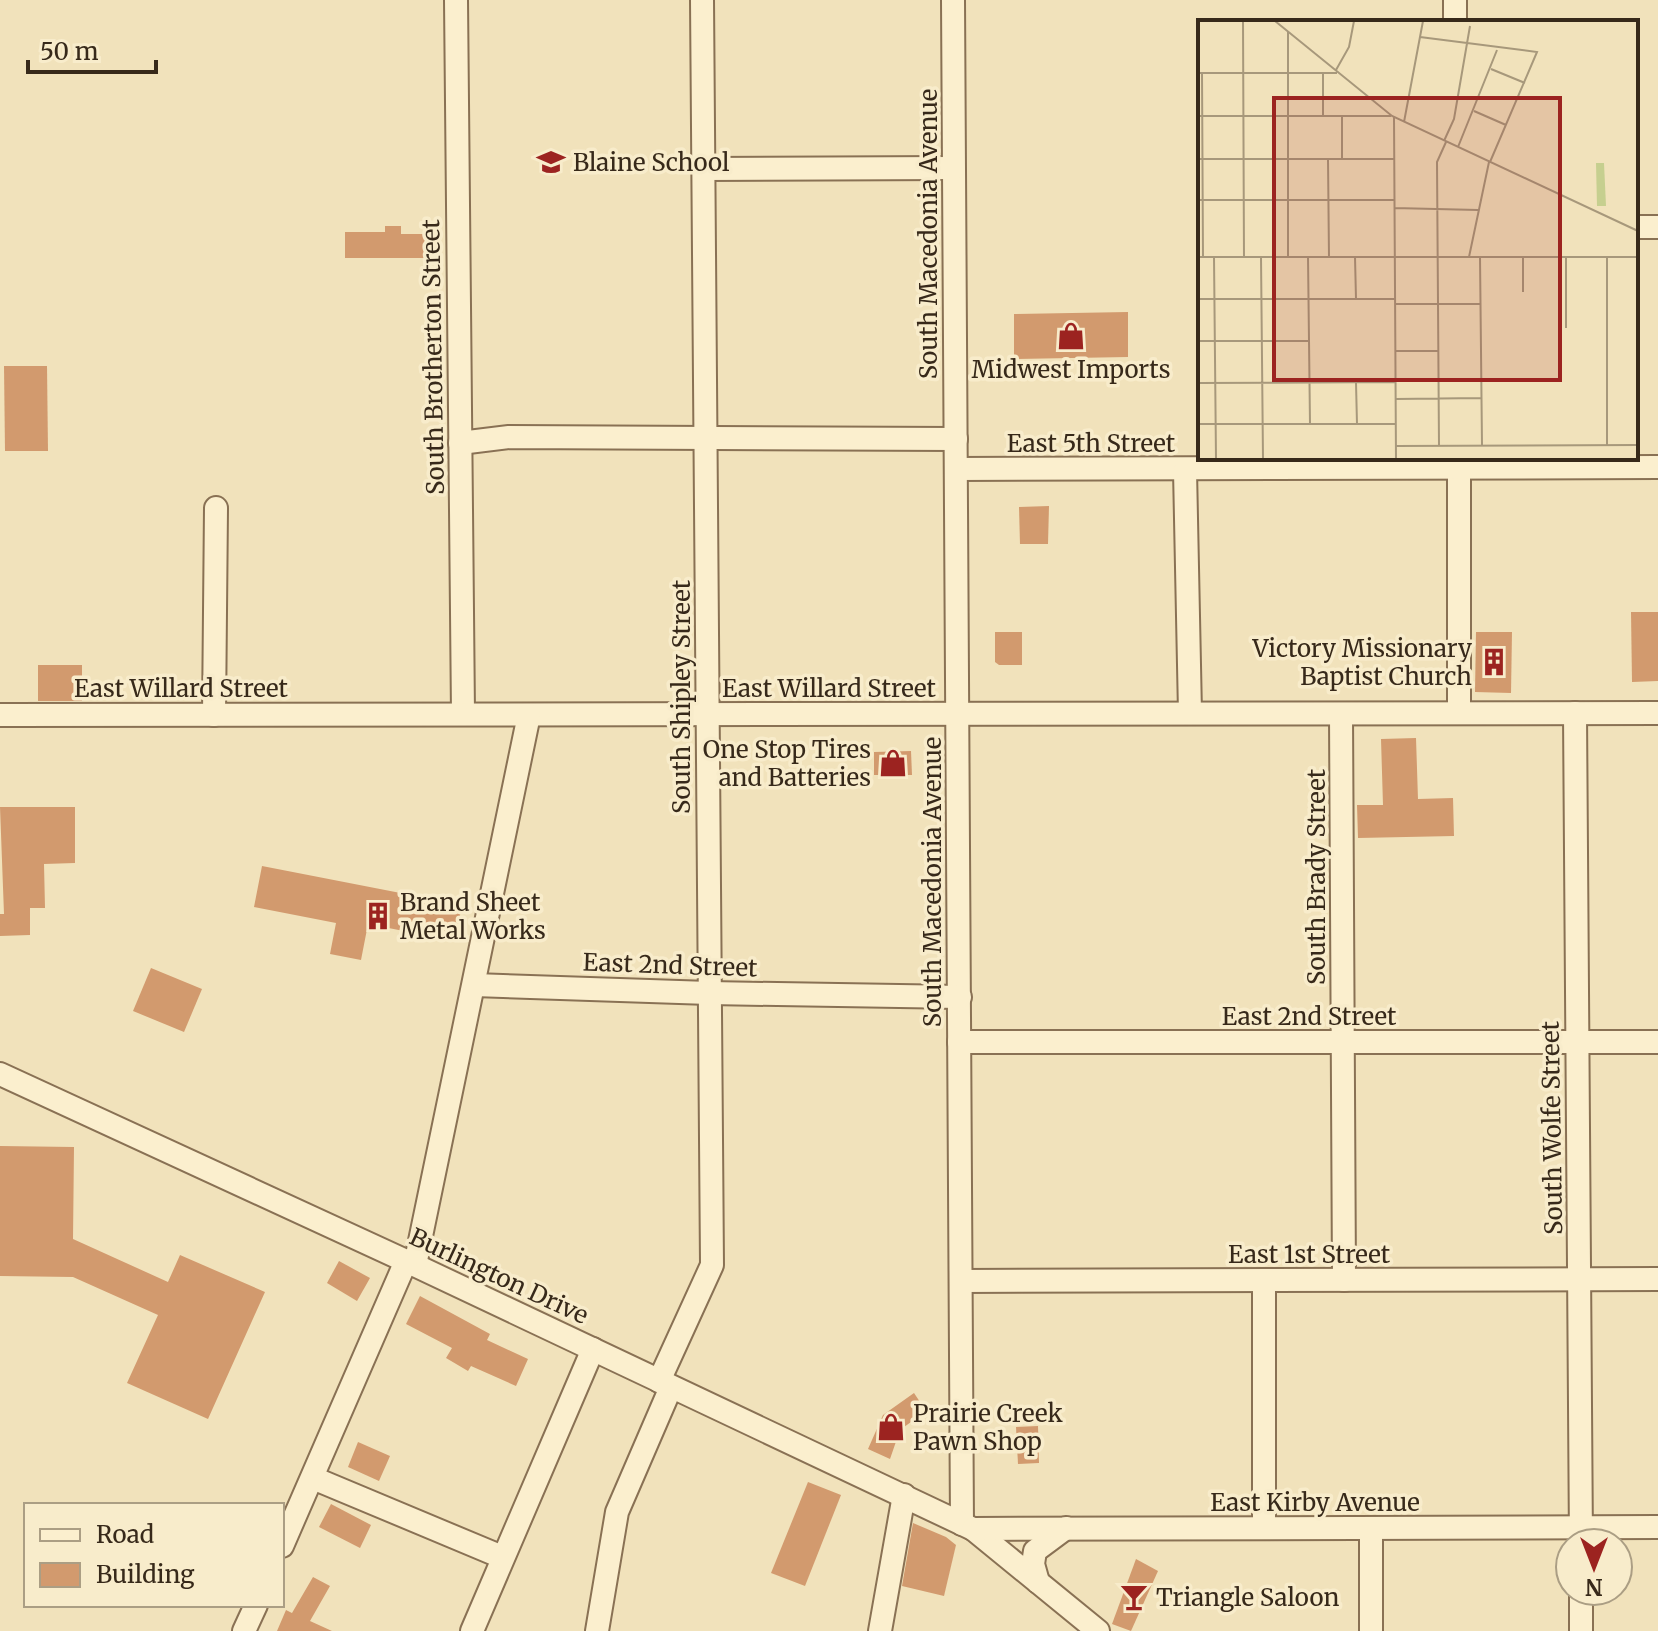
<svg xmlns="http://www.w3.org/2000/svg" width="1658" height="1631" font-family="Merriweather,serif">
	<rect width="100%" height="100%" fill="#f1e2bb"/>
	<g fill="#d29a6e">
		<polygon points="385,226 401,226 401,234 428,234 429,258 345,258 345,232 385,232"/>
		<polygon points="1128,312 1128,357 1014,359 1014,314"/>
		<polygon points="4,366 47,366 48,451 5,451"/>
		<polygon points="1049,506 1048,544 1020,544 1019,507"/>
		<polygon points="1631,612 1658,612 1658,681 1632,682"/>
		<polygon points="995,632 1022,632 1022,665 999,665 995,662"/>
		<polygon points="1476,632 1512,632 1511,693 1475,692"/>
		<rect x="38" y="665" width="44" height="36"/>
		<polygon points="1416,738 1418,799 1453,798 1454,836 1358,838 1357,805 1383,805 1381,739"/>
		<polygon points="911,751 912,775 874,775 874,752"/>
		<polygon points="0,807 75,807 75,863 44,864 45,908 30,908 30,935 0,936 0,914 4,914"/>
		<polygon points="262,866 462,905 455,941 368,924 361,960 330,954 336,923 254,907"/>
		<polygon points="151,968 202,989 184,1032 133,1011"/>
		<polygon points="0,1146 74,1147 73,1239 168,1282 180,1255 265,1292 208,1419 127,1383 158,1315 73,1277 0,1276"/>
		<polygon points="339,1261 370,1278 357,1301 327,1283"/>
		<polygon points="420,1296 490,1334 487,1340 528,1359 516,1386 471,1366 468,1371 446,1358 452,1348 406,1324"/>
		<polygon points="914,1393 926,1411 900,1430 890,1459 868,1449 883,1415"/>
		<polygon points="1038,1426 1039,1463 1018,1464 1016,1427"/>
		<polygon points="358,1442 390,1456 379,1481 348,1467"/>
		<polygon points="808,1482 841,1495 805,1586 771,1573"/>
		<polygon points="331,1504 371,1525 360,1548 319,1527"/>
		<polygon points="913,1523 946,1537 956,1545 944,1596 902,1586"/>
		<polygon points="1136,1559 1158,1571 1131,1631 1112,1624"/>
		<polygon points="313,1577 330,1586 310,1621 332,1631 277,1631 286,1610 292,1613"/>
	</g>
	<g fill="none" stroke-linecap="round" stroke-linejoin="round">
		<defs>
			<g id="minor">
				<polyline points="456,0 463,714"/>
				<polyline points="953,0 962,1524"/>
				<polyline points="1455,0 1455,22"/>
				<polyline points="704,169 953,168"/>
				<polyline points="1636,227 1658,227"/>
				<polyline points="460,443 509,437 956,439"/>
				<polyline points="1459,458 1459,713"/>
				<polyline points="956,469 1658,467"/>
				<polyline points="1185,470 1190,713"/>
				<polyline points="1575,713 1581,1543"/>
				<polyline points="1341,714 1344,1280"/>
				<polyline points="0,715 1658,713"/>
				<polyline points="214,715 216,508"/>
				<polyline points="474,985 709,993 960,997"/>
				<polyline points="959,1042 1658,1042"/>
				<polyline points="0,1074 406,1261 973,1529 1098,1631"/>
				<polyline points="415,1265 529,715"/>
				<polyline points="1264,1280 1264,1528"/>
				<polyline points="961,1281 1658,1279"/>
				<polyline points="659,1381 712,1265 702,0"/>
				<polyline points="313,1478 502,1557"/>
				<polyline points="973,1529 1658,1527"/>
				<polyline points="282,1546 406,1261"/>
				<polyline points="1038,1582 1033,1564 1035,1551 1066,1528"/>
				<polyline points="244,1631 256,1605"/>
				<polyline points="472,1631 593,1349"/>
				<polyline points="597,1631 617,1512 671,1387"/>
				<polyline points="880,1631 904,1495"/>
				<polyline points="1371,1631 1371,1528"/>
				<polyline points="1581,1631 1581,1591"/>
			</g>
		</defs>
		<use href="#minor" stroke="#897154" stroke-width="26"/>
		<use href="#minor" stroke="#fbefce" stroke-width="22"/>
	</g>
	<defs>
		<symbol id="school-bare" viewBox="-9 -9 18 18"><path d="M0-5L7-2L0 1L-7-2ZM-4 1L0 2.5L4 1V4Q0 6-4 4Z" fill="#9c2320" stroke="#f8eccb" stroke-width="2.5" paint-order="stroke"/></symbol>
		<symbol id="shop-bare" viewBox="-9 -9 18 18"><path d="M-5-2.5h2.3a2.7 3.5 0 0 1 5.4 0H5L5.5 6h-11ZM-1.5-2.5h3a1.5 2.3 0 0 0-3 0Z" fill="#9c2320" stroke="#f8eccb" stroke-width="2.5" paint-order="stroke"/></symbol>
		<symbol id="building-bare" viewBox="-9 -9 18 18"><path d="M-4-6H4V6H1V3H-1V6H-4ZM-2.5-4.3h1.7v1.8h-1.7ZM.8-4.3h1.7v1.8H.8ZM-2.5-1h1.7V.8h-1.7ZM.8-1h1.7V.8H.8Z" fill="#9c2320" stroke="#f8eccb" stroke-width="2.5" paint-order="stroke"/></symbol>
		<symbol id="bar-bare" viewBox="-9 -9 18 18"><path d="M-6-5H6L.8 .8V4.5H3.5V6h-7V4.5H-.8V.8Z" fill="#9c2320" stroke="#f8eccb" stroke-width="2.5" paint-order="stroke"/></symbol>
	</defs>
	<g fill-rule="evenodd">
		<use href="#school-bare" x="531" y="142" width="40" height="40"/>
		<use href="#shop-bare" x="1051" y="316" width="40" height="40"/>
		<use href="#building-bare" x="1474" y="642" width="40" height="40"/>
		<use href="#shop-bare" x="873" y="743" width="40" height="40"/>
		<use href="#building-bare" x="358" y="896" width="40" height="40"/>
		<use href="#shop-bare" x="871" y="1407" width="40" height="40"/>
		<use href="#bar-bare" x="1114" y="1577" width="40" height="40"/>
	</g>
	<g text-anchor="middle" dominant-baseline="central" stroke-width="7" stroke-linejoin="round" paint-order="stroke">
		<g font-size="24" fill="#37291a" stroke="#f8eccb" text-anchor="start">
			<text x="573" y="162">Blaine School</text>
			<text x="1071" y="369" text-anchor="middle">Midwest Imports</text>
			<text x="1472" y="648" text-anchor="end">Victory Missionary<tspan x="1472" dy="28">Baptist Church</tspan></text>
			<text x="871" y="749" text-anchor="end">One Stop Tires<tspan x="871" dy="28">and Batteries</tspan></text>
			<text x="400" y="902">Brand Sheet<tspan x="400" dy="28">Metal Works</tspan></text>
			<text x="913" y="1413">Prairie Creek<tspan x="913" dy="28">Pawn Shop</tspan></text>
			<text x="1156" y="1597">Triangle Saloon</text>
		</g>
		<g font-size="24" fill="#37291a" stroke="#f8eccb">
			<text transform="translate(928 234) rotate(-90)">South Macedonia Avenue</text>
			<text transform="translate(433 357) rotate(-91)">South Brotherton Street</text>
			<text x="1091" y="443">East 5th Street</text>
			<text x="181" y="688">East Willard Street</text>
			<text x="829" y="688">East Willard Street</text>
			<text transform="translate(681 697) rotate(-90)">South Shipley Street</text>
			<text transform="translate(1316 877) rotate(-90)">South Brady Street</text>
			<text transform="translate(932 882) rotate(-90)">South Macedonia Avenue</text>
			<text transform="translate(670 965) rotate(2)">East 2nd Street</text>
			<text x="1309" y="1016">East 2nd Street</text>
			<text transform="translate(1552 1128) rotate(-91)">South Wolfe Street</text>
			<text x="1309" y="1254">East 1st Street</text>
			<text transform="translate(499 1276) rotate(25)">Burlington Drive</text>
			<text x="1315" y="1502">East Kirby Avenue</text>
		</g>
	</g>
	<g transform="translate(1198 20)">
		<rect width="440" height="440" fill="#f1e2bb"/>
		<path d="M398,143H406L408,186H399Z" fill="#c6cf8f"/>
		<path fill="none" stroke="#a7987b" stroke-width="2" d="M45,1L46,237M77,1L194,96L440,211M90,12V237M222,17L339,32L292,142M293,49L327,63M138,50L151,27L156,1M0,53H139M4,53L5,237M276,91L308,105M0,96H193M125,96V53M144,96V139M196,97L198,439M206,102L225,1M246,121L256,99L272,6M260,127L299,30M0,139H196M130,139L131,237M0,180H197M196,188L280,190M0,237H440M16,237L18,439M63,237L65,439M110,237L112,404M157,237L158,279M271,237L291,142M282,237L284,425M368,237V308M409,237V425M325,272V237M0,279H197M197,284H283M0,321H111M198,331H241M0,363L198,362M158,363L159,404M198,379L284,378M0,404H198M241,425L239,142L248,122M198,426L440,425"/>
		<path fill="#9c2320" fill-opacity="0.15" stroke="#9c2320" stroke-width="4" d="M76,78H362V360H76Z"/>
		<rect width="440" height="440" fill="none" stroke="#37291a" stroke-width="4"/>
	</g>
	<rect x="24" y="1503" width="260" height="104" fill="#f8eccb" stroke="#ab9e84" stroke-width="2"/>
	<rect x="40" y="1529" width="40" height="12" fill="#fbefce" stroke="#ab9e84" stroke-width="2"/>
	<text x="96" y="1543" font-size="24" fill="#37291a">Road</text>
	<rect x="40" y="1563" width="40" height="24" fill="#d29a6e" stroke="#ab9e84" stroke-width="2"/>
	<text x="96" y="1583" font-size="24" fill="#37291a">Building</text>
	<g transform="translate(1594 1567) rotate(180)"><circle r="38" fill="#f8eccb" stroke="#ab9e84" stroke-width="2"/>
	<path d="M0-6L14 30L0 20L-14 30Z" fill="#9c2320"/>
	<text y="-12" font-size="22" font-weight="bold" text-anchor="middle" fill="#37291a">N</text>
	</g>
	<path d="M28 60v12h128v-12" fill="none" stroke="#37291a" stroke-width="4"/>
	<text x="40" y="60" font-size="24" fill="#37291a" stroke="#f8eccb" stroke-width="6" paint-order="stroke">50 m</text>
</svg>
